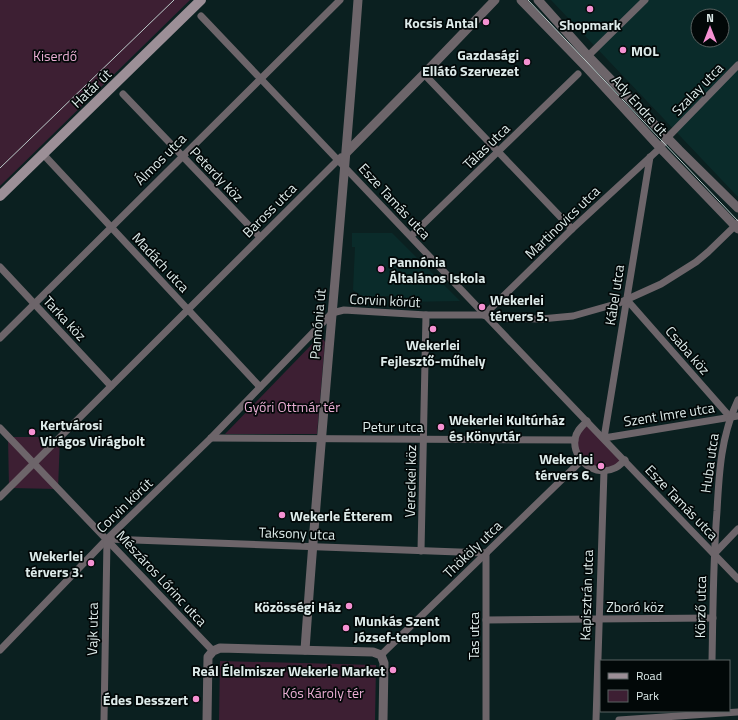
<svg xmlns="http://www.w3.org/2000/svg" width="738" height="720" font-family="'Titillium Web',sans-serif">
	<rect width="100%" height="100%" fill="#0b2020"/>
	<g fill="#0a2b2a" fill-rule="evenodd">
		<path d="M551,0H738V197ZM698,16H722V40H698Z"/>
		<polygon points="352,233 392,233 460,301 399,302 399,296 362,296 353,290 355,247 352,247"/>
	</g>
	<g fill="#3d1f33">
		<polygon points="0,0 190,0 0,186"/>
		<polygon points="320,338 323,339 325,342 317,434 225,434 317,339"/>
		<polygon points="587,421 625,460 615,469 591,469 576,451 579,430"/>
		<polygon points="8,437 60,437 58,489 9,488"/>
		<polygon points="220,661 376,665 375,720 219,720"/>
	</g>
	<g fill="none" stroke-linecap="round" stroke-linejoin="round">
		<g stroke="#6d656a" stroke-width="7">
			<path d="M201,16C380,204 558,393 738,579"/>
			<polyline points="587,60 588,56 645,0"/>
			<polyline points="424,74 572,229"/>
			<polyline points="123,94 260,237"/>
			<polyline points="43,154 260,387"/>
			<polyline points="650,157 604,438 738,416"/>
			<polyline points="411,236 578,74"/>
			<polyline points="0,267 111,386"/>
			<polyline points="627,300 730,417"/>
			<polyline points="484,315 572,229 660,148 667,138 738,65"/>
			<polyline points="0,338 340,0"/>
			<path d="M587,421C582,426 576,431 575,439C572,460 596,478 615,468C618,467 622,463 625,460"/>
			<polyline points="0,428 213,651"/>
			<polyline points="211,438 575,440"/>
			<polyline points="0,497 341,157"/>
			<polyline points="421,551 426,315"/>
			<polyline points="714,554 738,529"/>
			<polyline points="486,620 713,618"/>
			<polyline points="0,650 107,539 211,438 332,313 344,310 426,315 484,315 500,318 541,319 573,316 619,303 661,284 696,262 708,252 738,223"/>
			<polyline points="381,655 581,461"/>
			<path d="M712,661C713,611 713,561 717,511C719,473 721,435 738,400"/>
			<polyline points="104,720 107,539 486,553"/>
			<polyline points="486,720 486,553"/>
			<polyline points="596,720 604,471"/>
			<polyline points="619,720 738,712"/>
		</g>
		<g stroke="#6d656a" stroke-width="9">
			<polyline points="521,0 586,67 664,152 738,229"/>
			<polyline points="538,0 588,56 679,150 738,208"/>
			<polyline points="347,152 424,74 495,0"/>
			<path d="M305,650C320,433 342,217 358,0"/>
			<polyline points="207,720 208,657 213,651 220,648 373,652 381,655 384,663 383,720"/>
		</g>
		<polyline stroke="#9c8f97" stroke-width="10" points="0,196 201,0"/>
		<g stroke="#bbcac9" stroke-width="1">
			<polyline points="528,0 738,221"/>
			<polyline points="0,168 174,0"/>
		</g>
	</g>
	<g fill="#f591d2" stroke="#020808" stroke-width="1.5">
		<circle cx="590" cy="9" r="4"/>
		<circle cx="486" cy="22" r="4"/>
		<circle cx="623" cy="50" r="4"/>
		<circle cx="527" cy="62" r="4"/>
		<circle cx="381" cy="269" r="4"/>
		<circle cx="482" cy="307" r="4"/>
		<circle cx="433" cy="329" r="4"/>
		<circle cx="441" cy="427" r="4"/>
		<circle cx="32" cy="432" r="4"/>
		<circle cx="601" cy="466" r="4"/>
		<circle cx="282" cy="515" r="4"/>
		<circle cx="91" cy="563" r="4"/>
		<circle cx="349" cy="606" r="4"/>
		<circle cx="346" cy="628" r="4"/>
		<circle cx="393" cy="670" r="4"/>
		<circle cx="196" cy="699" r="4"/>
	</g>
	<g text-anchor="middle" dominant-baseline="central" stroke-width="3.5" stroke-linejoin="round" paint-order="stroke">
		<g font-size="14" font-weight="bold" fill="#deebea" stroke="#020808" text-anchor="end">
			<text x="478" y="22">Kocsis Antal</text>
			<text x="590" y="24" text-anchor="middle">Shopmark</text>
			<text x="631" y="50" text-anchor="start">MOL</text>
			<text x="519" y="54">Gazdasági<tspan x="519" dy="16">Ellátó Szervezet</tspan></text>
			<text x="389" y="261" text-anchor="start">Pannónia<tspan x="389" dy="16">Általános Iskola</tspan></text>
			<text x="490" y="299" text-anchor="start">Wekerlei<tspan x="490" dy="16">térvers 5.</tspan></text>
			<text x="433" y="344" text-anchor="middle">Wekerlei<tspan x="433" dy="16">Fejlesztő-műhely</tspan></text>
			<text x="449" y="419" text-anchor="start">Wekerlei Kultúrház<tspan x="449" dy="16">és Könyvtár</tspan></text>
			<text x="40" y="424" text-anchor="start">Kertvárosi<tspan x="40" dy="16">Virágos Virágbolt</tspan></text>
			<text x="593" y="458">Wekerlei<tspan x="593" dy="16">térvers 6.</tspan></text>
			<text x="290" y="515" text-anchor="start">Wekerle Étterem</text>
			<text x="83" y="555">Wekerlei<tspan x="83" dy="16">térvers 3.</tspan></text>
			<text x="341" y="606">Közösségi Ház</text>
			<text x="354" y="620" text-anchor="start">Munkás Szent<tspan x="354" dy="16">József-templom</tspan></text>
			<text x="385" y="670">Reál Élelmiszer Wekerle Market</text>
			<text x="188" y="699">Édes Desszert</text>
		</g>
		<g font-size="14" fill="#e9add3" stroke="#020808">
			<text x="55" y="55">Kiserdő</text>
			<text x="292" y="406">Győri Ottmár tér</text>
			<text x="323" y="692">Kós Károly tér</text>
		</g>
		<g font-size="14" fill="#deebea" stroke="#020808">
			<text transform="translate(91 88) rotate(-44)">Határ út</text>
			<text transform="translate(697 89) rotate(-46)">Szalay utca</text>
			<text transform="translate(640 105) rotate(48)">Ady Endre út</text>
			<text transform="translate(486 146) rotate(-44)">Tálas utca</text>
			<text transform="translate(160 159) rotate(-45)">Álmos utca</text>
			<text transform="translate(217 174) rotate(46)">Peterdy köz</text>
			<text transform="translate(395 201) rotate(47)">Esze Tamás utca</text>
			<text transform="translate(269 210) rotate(-45)">Baross utca</text>
			<text transform="translate(562 222) rotate(-44)">Martinovics utca</text>
			<text transform="translate(161 262) rotate(47)">Madách utca</text>
			<text transform="translate(614 295) rotate(-81)">Kábel utca</text>
			<text transform="translate(385 300) rotate(3)">Corvin körút</text>
			<text transform="translate(65 318) rotate(47)">Tarka köz</text>
			<text transform="translate(317 324) rotate(-85)">Pannónia út</text>
			<text transform="translate(688 350) rotate(49)">Csaba köz</text>
			<text transform="translate(669 414) rotate(-9)">Szent Imre utca</text>
			<text x="393" y="426">Petur utca</text>
			<text transform="translate(709 463) rotate(-82)">Huba utca</text>
			<text transform="translate(410 481) rotate(-89)">Vereckei köz</text>
			<text transform="translate(682 502) rotate(46)">Esze Tamás utca</text>
			<text transform="translate(124 505) rotate(-44)">Corvin körút</text>
			<text transform="translate(297 533) rotate(2)">Taksony utca</text>
			<text transform="translate(472 549) rotate(-44)">Thököly utca</text>
			<text transform="translate(162 578) rotate(47)">Mészáros Lőrinc utca</text>
			<text transform="translate(586 595) rotate(-88)">Kapisztrán utca</text>
			<text x="635" y="606">Zboró köz</text>
			<text transform="translate(700 607) rotate(-89)">Körző utca</text>
			<text transform="translate(92 629) rotate(-89)">Vajk utca</text>
			<text transform="translate(473 636) rotate(-90)">Tas utca</text>
		</g>
	</g>
	<rect x="600" y="660" width="130" height="52" fill="#020808" stroke="#5a6362"/>
	<rect x="608" y="673" width="20" height="6" fill="#9c8f97" stroke="#5a6362"/>
	<text x="636" y="680" font-size="12" fill="#deebea">Road</text>
	<rect x="608" y="690" width="20" height="12" fill="#3d1f33" stroke="#5a6362"/>
	<text x="636" y="700" font-size="12" fill="#deebea">Park</text>
	<g transform="translate(710 28)"><circle r="19" fill="#020808" stroke="#5a6362"/>
	<path d="M0-3L7 15L0 10L-7 15Z" fill="#f591d2"/>
	<text y="-6" font-size="11" font-weight="bold" text-anchor="middle" fill="#deebea">N</text>
	</g>
</svg>
